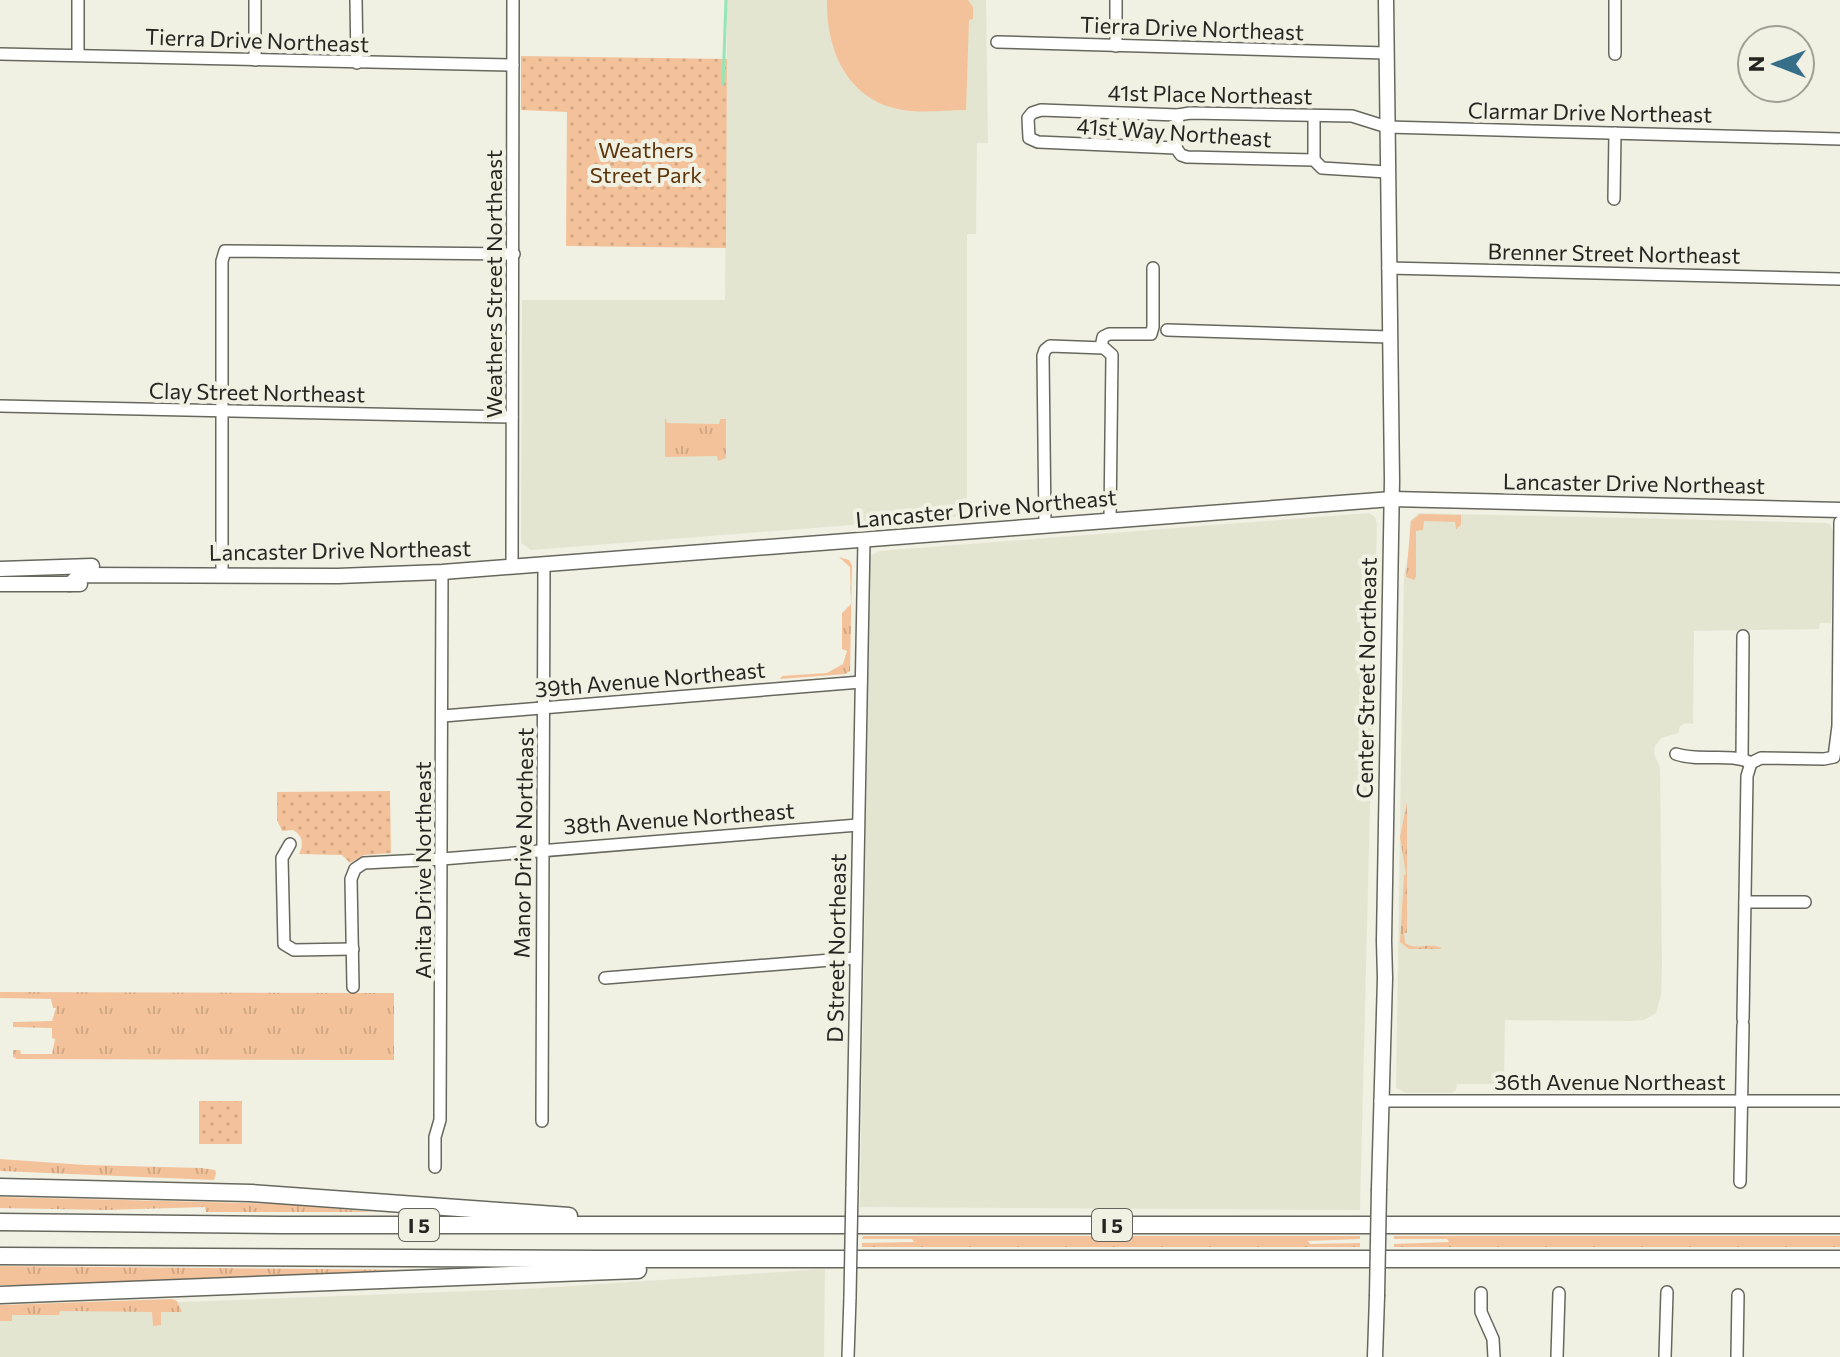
<svg xmlns="http://www.w3.org/2000/svg" width="1840" height="1357" font-family="Commissioner,sans-serif">
	<defs>
		<pattern id="grass-tufts" width="24" height="20" patternUnits="userSpaceOnUse" patternTransform="scale(2)"><rect width="24" height="20" fill="#f4c29a"/><path d="M3 7l-1-3M5 7V3M7 7l1-3M15 17l-1-3M17 17v-4M19 17l1-3" fill="none" stroke="#d1a784"/></pattern>
		<pattern id="park-dots" width="8" height="8" patternUnits="userSpaceOnUse" patternTransform="scale(2)"><rect width="8" height="8" fill="#f4c29a"/><path d="M2 2h.1M6 6h.1" fill="none" stroke="#d1a784" stroke-width="1.8" stroke-linecap="round"/></pattern>
	</defs>
	<rect width="100%" height="100%" fill="#f0f0e3"/>
	<g fill="#e4e5d1">
		<polygon points="727,0 986,0 988,143 977,143 976,234 967,234 967,516 531,550 521,543 522,300 725,300"/>
		<polygon points="1369,513 1375,517 1377,524 1360,1210 860,1207 870,556 879,551"/>
		<polygon points="1419,513 1826,523 1831,525 1833,532 1831,623 1820,623 1819,629 1694,631 1693,724 1685,723 1680,726 1678,733 1661,738 1655,746 1654,754 1660,767 1662,966 1661,995 1656,1013 1644,1020 1630,1021 1505,1020 1504,1084 1457,1084 1456,1090 1452,1093 1406,1093 1396,1088 1404,574 1409,553 1410,521"/>
		<polygon points="825,1269 824,1357 0,1357 0,1309 526,1289"/>
	</g>
	<g fill="url(#grass-tufts)">
		<polygon points="665,416 667,423 719,424 720,419 726,419 726,458 718,461 717,456 665,457"/>
		<polygon points="1420,514 1461,515 1461,525 1456,529 1455,522 1424,521 1423,530 1416,531 1416,577 1414,580 1406,577 1411,521"/>
		<polygon points="839,557 849,560 852,565 850,671 845,674 780,679 782,676 827,673 843,664 847,651 842,649 842,613 851,604 850,567"/>
		<path d="M1407,802V933H1404L1405,943C1416,951 1429,942 1442,948L1440,949H1409L1400,942L1404,875L1406,874L1400,837Z"/>
		<polygon points="0,992 394,993 394,1060 17,1059 13,1057 13,1050 20,1050 21,1054 52,1054 55,1039 52,1038 52,1028 13,1027 13,1022 52,1021 56,1008 53,1008 51,999 0,998"/>
		<polygon points="0,1159 85,1165 201,1168 215,1170 216,1173 214,1180 0,1171"/>
		<polygon points="0,1197 282,1204 374,1212 206,1212 205,1207 105,1210 0,1208"/>
		<polygon points="863,1236 1360,1236 1360,1239 1308,1241 1310,1244 1360,1243 1360,1247 862,1247 862,1243 914,1242 912,1239 862,1239"/>
		<polygon points="1394,1236 1840,1236 1840,1247 1394,1247 1394,1244 1449,1242 1447,1239 1394,1239"/>
		<polygon points="0,1266 423,1270 423,1273 78,1286 0,1285"/>
		<polygon points="172,1299 177,1301 182,1312 161,1312 161,1325 153,1326 152,1312 60,1311 59,1315 12,1315 12,1321 0,1321 0,1305"/>
	</g>
	<g fill="url(#park-dots)">
		<polygon points="521,56 727,59 726,248 566,246 567,112 521,110"/>
		<path d="M390,791L391,853L364,855L350,863L342,855L299,854C304,844 303,836 293,830L282,831L277,820V792Z"/>
		<rect x="199" y="1101" width="43" height="43"/>
	</g>
	<path fill="#f4c29a" d="M827,0H968L973,7V19L969,20L966,110C945,110 920,114 898,109C846,98 826,48 827,0Z"/>
	<g fill="none" stroke-linecap="round" stroke-linejoin="round">
		<polyline stroke="#95e6b7" stroke-width="3" points="723,84 726,0"/>
		<defs>
			<g id="minor">
				<polyline points="78,0 78,55"/>
				<polyline points="255,0 255,60"/>
				<polyline points="356,0 357,63"/>
				<polyline points="997,42 1386,53"/>
				<polyline points="1116,46 1116,0"/>
				<polyline points="0,54 513,65"/>
				<polyline points="1615,54 1615,0"/>
				<polyline points="1314,116 1314,160"/>
				<polyline points="1176,148 1178,115"/>
				<polyline points="1387,172 1322,168 1314,160 1187,157 1181,155 1176,148 1038,142 1029,138 1028,118 1032,113 1041,110 1178,115 1190,113 1352,116 1387,127 1840,139"/>
				<polyline points="1614,199 1615,133"/>
				<polyline points="1388,268 1840,279"/>
				<polyline points="1167,330 1390,337"/>
				<polyline points="1101,347 1103,337 1109,334 1151,334 1153,327 1153,268"/>
				<polyline points="0,406 512,417"/>
				<polyline points="1045,525 1043,356 1045,350 1050,346 1104,348 1112,355 1110,520"/>
				<polyline points="512,567 513,0"/>
				<polyline points="222,576 222,261 225,251 514,254"/>
				<polyline points="443,716 861,682"/>
				<path d="M1676,754C1699,762 1732,752 1751,763L1761,758L1824,759L1834,757L1838,726L1840,522"/>
				<polyline points="1742,759 1743,636"/>
				<polyline points="290,844 282,858 284,944 294,950 353,949"/>
				<polyline points="1745,902 1805,902"/>
				<polyline points="605,978 856,958"/>
				<polyline points="353,987 351,879 355,869 364,863 442,859 858,825"/>
				<polyline points="1743,1019 1747,776 1751,763"/>
				<polyline points="1380,1101 1840,1101"/>
				<polyline points="542,1121 544,565"/>
				<polyline points="435,1167 435,1137 440,1120 442,572"/>
				<polyline points="1740,1182 1743,1025"/>
				<polyline points="852,1189 864,540"/>
				<polyline points="1481,1293 1481,1312 1493,1339 1494,1357"/>
				<polyline points="848,1357 850,1297"/>
				<polyline points="1557,1357 1559,1293"/>
				<polyline points="1665,1357 1667,1292"/>
				<polyline points="1737,1357 1738,1295"/>
			</g>
			<g id="major">
				<polyline points="0,569 92,566"/>
				<polyline points="0,584 80,584"/>
				<polyline points="70,584 80,575 338,576 442,572 1392,499 1840,510"/>
				<polyline points="1379,1189 1385,978 1384,941 1392,480 1386,0"/>
				<polyline points="1375,1357 1377,1296"/>
			</g>
			<g id="highway">
				<polyline points="0,1187 251,1193 569,1216"/>
				<polyline points="0,1222 282,1225 1840,1225"/>
				<polyline points="0,1256 599,1259 1840,1259"/>
				<polyline points="0,1295 638,1270"/>
			</g>
		</defs>
		<use href="#minor" stroke="#67685d" stroke-width="14"/>
		<use href="#major" stroke="#67685d" stroke-width="17"/>
		<use href="#highway" stroke="#67685d" stroke-width="19"/>
		<use href="#minor" stroke="#fff" stroke-width="11"/>
		<use href="#major" stroke="#fff" stroke-width="14"/>
		<use href="#highway" stroke="#fff" stroke-width="16"/>
		<defs>
			<polyline id="minor-bridge" points="850,1297 852,1189"/>
			<polyline id="major-bridge" points="1377,1296 1379,1189"/>
		</defs>
		<use href="#minor-bridge" stroke="#67685d" stroke-width="14" stroke-linecap="butt"/>
		<use href="#major-bridge" stroke="#67685d" stroke-width="17" stroke-linecap="butt"/>
		<use href="#minor-bridge" stroke="#fff" stroke-width="11"/>
		<use href="#major-bridge" stroke="#fff" stroke-width="14"/>
	</g>
	<g text-anchor="middle" dominant-baseline="central" stroke-width="8" stroke-linejoin="round" paint-order="stroke">
		<g fill="#f0f0e3" stroke="#62625b" stroke-width="2">
			<rect x="399" y="1209" width="40" height="32" rx="6"/>
			<rect x="1092" y="1209" width="40" height="32" rx="6"/>
		</g>
		<g font-size="20" font-weight="bold" fill="#252521">
			<text x="419" y="1225">I 5</text>
			<text x="1112" y="1225">I 5</text>
		</g>
		<g font-size="22" fill="#252521" stroke="#f0f0e3">
			<text transform="translate(1192 28) rotate(2)">Tierra Drive Northeast</text>
			<text transform="translate(257 40) rotate(2)">Tierra Drive Northeast</text>
			<text transform="translate(1210 94) rotate(1)">41st Place Northeast</text>
			<text transform="translate(1590 112) rotate(1)">Clarmar Drive Northeast</text>
			<text transform="translate(1174 132) rotate(4)">41st Way Northeast</text>
			<text transform="translate(1614 253) rotate(1)">Brenner Street Northeast</text>
			<text transform="translate(493 284) rotate(-90)">Weathers Street Northeast</text>
			<text transform="translate(257 392) rotate(1)">Clay Street Northeast</text>
			<text transform="translate(1634 483) rotate(1)">Lancaster Drive Northeast</text>
			<text transform="translate(986 508) rotate(-5)">Lancaster Drive Northeast</text>
			<text transform="translate(340 550) rotate(-1)">Lancaster Drive Northeast</text>
			<text transform="translate(1366 678) rotate(-89)">Center Street Northeast</text>
			<text transform="translate(650 679) rotate(-5)">39th Avenue Northeast</text>
			<text transform="translate(679 818) rotate(-4)">38th Avenue Northeast</text>
			<text transform="translate(523 843) rotate(-89)">Manor Drive Northeast</text>
			<text transform="translate(422 870) rotate(-90)">Anita Drive Northeast</text>
			<text transform="translate(836 948) rotate(-89)">D Street Northeast</text>
			<text x="1610" y="1081">36th Avenue Northeast</text>
		</g>
		<g font-size="22" fill="#5f350c" stroke="#f0f0e3">
			<text x="646" y="149">Weathers<tspan x="646" dy="25">Street Park</tspan></text>
		</g>
	</g>
	<g transform="translate(1776 64) rotate(270)"><circle r="38" fill="#f0f0e3" stroke="#9f9f95" stroke-width="2"/>
	<path d="M0-6L14 30L0 20L-14 30Z" fill="#376e89"/>
	<text y="-12" font-size="22" font-weight="bold" text-anchor="middle" fill="#252521">N</text>
	</g>
</svg>
